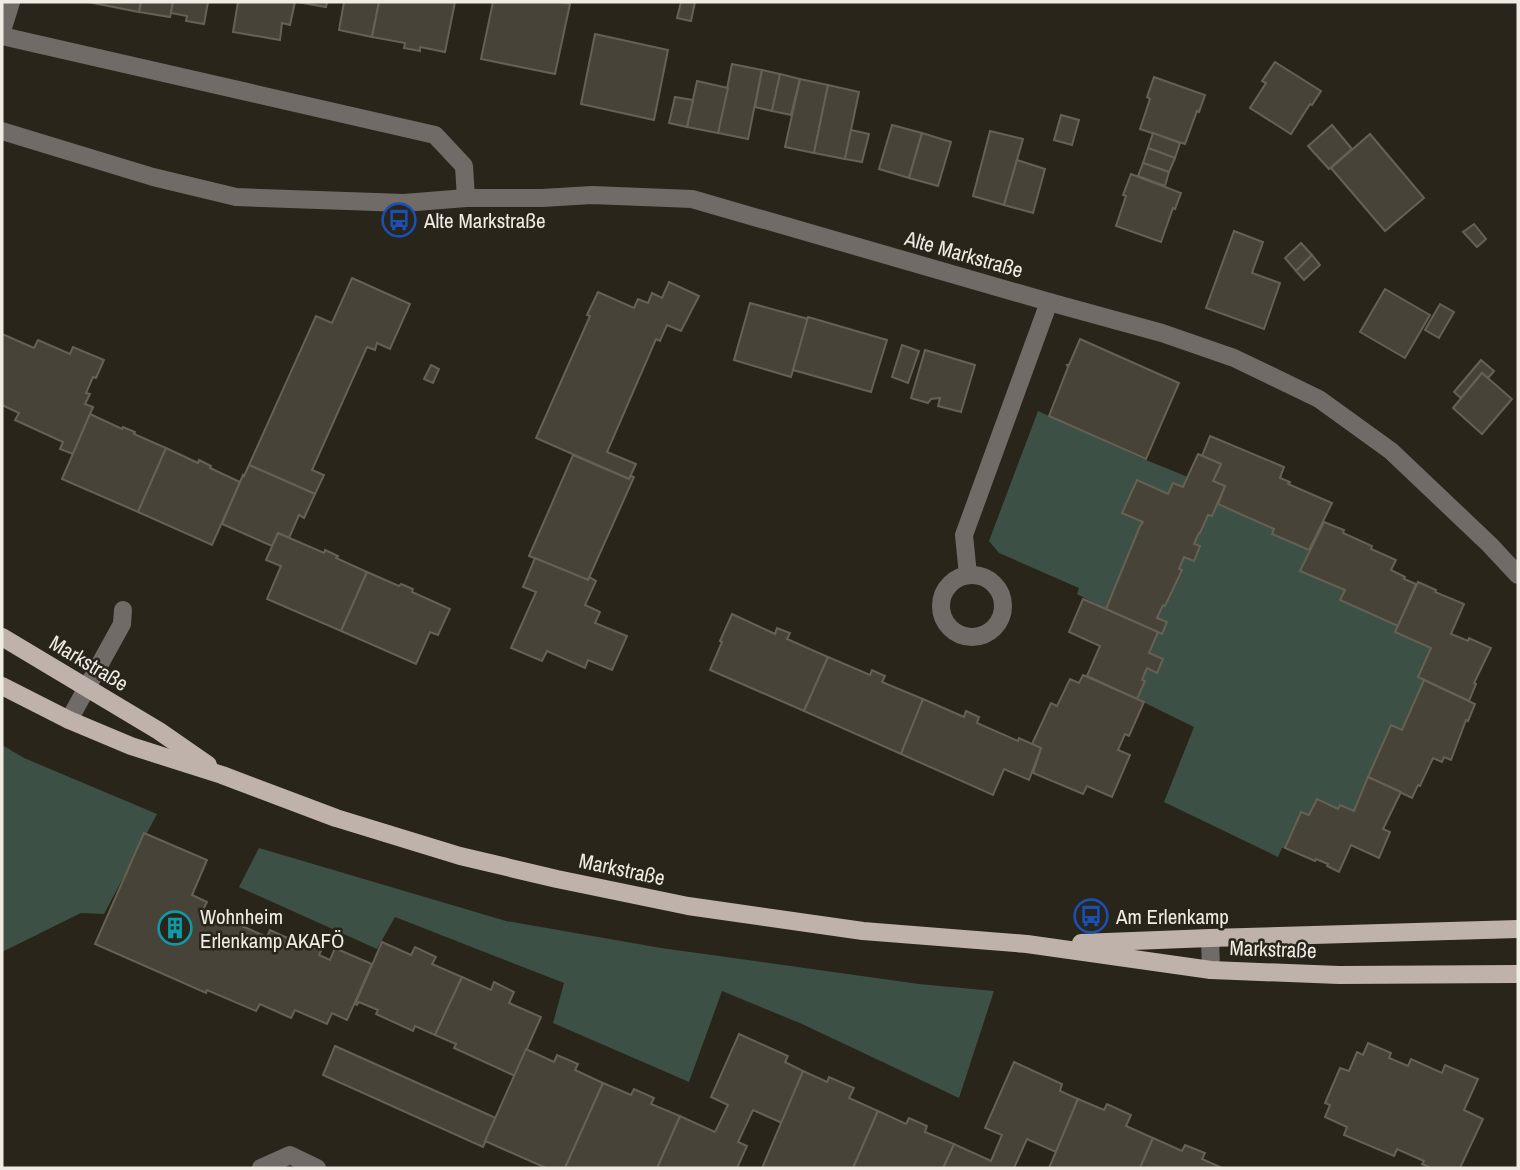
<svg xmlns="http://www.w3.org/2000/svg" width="1520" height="1170" font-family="'Archivo Narrow',sans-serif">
	<rect width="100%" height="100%" fill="#29251a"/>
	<g fill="#3c5046">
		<polygon points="1038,411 1141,458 1188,477 1183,487 1173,483 1168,494 1136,481 1122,512 1143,522 1140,527 1106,609 1077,594 1079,588 999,553 989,541"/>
		<polygon points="1218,504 1274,529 1273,534 1309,550 1301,571 1345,590 1341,601 1398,626 1396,632 1431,648 1418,676 1424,680 1402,730 1391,725 1354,811 1341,805 1338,809 1317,799 1309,815 1301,812 1285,848 1282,848 1278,857 1164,802 1194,727 1137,699 1147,668 1157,672 1163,659 1149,653 1158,632 1162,633 1167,622 1157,618 1163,605 1165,606 1181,571 1179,569 1184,557 1199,546 1194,544 1199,533 1200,533 1208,515 1212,516"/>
		<polygon points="2,745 24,758 157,814 104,914 81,913 2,952"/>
		<polygon points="259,848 506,921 661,948 919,984 994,991 959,1098 802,1024 722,991 689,1082 553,1023 564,983 395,917 377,949 239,887"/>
	</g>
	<g fill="#484338" stroke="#666154" stroke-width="2">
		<polygon points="88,2 141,2 139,12"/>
		<polygon points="141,2 173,2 170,17 139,12"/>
		<polygon points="173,2 208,2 204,24 186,21 187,16 171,13"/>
		<polygon points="238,2 295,2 290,25 282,23 280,40 233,32"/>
		<polygon points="297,2 327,2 326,7"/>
		<polygon points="344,2 379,2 372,37 339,30"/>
		<polygon points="379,2 455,2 445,52 420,47 420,51 404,48 405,43 372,37"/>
		<polygon points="493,2 559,2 570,4 555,74 481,59"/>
		<polygon points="681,2 695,2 691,21 677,18"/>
		<polygon points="595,34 668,50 654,120 581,104"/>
		<polygon points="1275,62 1321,91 1312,105 1310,104 1291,134 1250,108 1266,83 1262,81"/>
		<polygon points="732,64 762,70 748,139 718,133"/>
		<polygon points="762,70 780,74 772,111 755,107"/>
		<polygon points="780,74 800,79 791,115 772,111"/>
		<polygon points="1154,77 1205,95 1199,112 1197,111 1185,144 1140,129 1150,99 1147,97"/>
		<polygon points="800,79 828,85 814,153 785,147"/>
		<polygon points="697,81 728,88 718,133 687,127"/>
		<polygon points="828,85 859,92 845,159 814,153"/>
		<polygon points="675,97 693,100 687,127 669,123"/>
		<polygon points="1061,115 1079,120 1072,145 1054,140"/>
		<polygon points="892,125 922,133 909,178 879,169"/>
		<polygon points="1332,125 1352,149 1329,169 1308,146"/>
		<polygon points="851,130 869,134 862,162 845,159"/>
		<polygon points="990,131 1023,139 1004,205 973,196"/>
		<polygon points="922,133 951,142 938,186 909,178"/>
		<polygon points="1153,133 1180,143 1175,158 1148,148"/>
		<polygon points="1370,134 1424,198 1385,231 1331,168"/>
		<polygon points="1148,148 1175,158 1169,172 1143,163"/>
		<polygon points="1017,160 1045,169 1033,213 1004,205"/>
		<polygon points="1143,163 1169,172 1165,186 1138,176"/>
		<polygon points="1131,174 1181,193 1175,209 1173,208 1161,242 1116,226 1126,196 1123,195"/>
		<polygon points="1474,224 1486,239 1477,247 1463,232"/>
		<polygon points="1234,231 1263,242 1252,273 1280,283 1264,329 1206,308"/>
		<polygon points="1301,243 1312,255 1296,271 1285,258"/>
		<polygon points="1312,255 1320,265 1304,280 1296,271"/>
		<polygon points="352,278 410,304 390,349 377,343 375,350 367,347 312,470 324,475 315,494 249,465 316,316 332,323"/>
		<polygon points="669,282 699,296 681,331 667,325 660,341 656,339 607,452 636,464 629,479 536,438 590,316 587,315 598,292 634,308 638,299 648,303 652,293 662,298"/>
		<polygon points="1385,289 1430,315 1405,358 1360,332"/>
		<polygon points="750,303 808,319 791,377 734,360"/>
		<polygon points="1440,304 1454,312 1439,338 1425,330"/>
		<polygon points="808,317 887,340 871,392 793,370"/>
		<polygon points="2,334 34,348 38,340 70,354 73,347 104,360 96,378 93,377 86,393 90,394 85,404 93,407 73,454 60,449 63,442 15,420 19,413 2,405"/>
		<polygon points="1080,339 1179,383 1146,459 1049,416 1068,367 1067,365 1069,365"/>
		<polygon points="902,345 919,351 908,383 892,377"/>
		<polygon points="925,350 975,365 961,412 938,406 940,398 931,399 928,403 911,398"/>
		<polygon points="1481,360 1494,371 1488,378 1482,373 1461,398 1454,392"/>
		<polygon points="431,365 439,369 433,383 424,379"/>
		<polygon points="1482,373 1512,399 1482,434 1453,408"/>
		<polygon points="90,414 122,429 123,427 135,432 134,434 166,448 138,512 62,479"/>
		<polygon points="1210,436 1284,467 1280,478 1290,482 1288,484 1332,503 1309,550 1272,534 1274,529 1218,504 1225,486 1213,481 1221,464 1202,456"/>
		<polygon points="166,448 198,463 199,460 211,466 210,468 240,482 212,545 138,512"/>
		<polygon points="1198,454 1221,464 1213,481 1225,486 1212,516 1208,515 1200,533 1199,533 1194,544 1200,546 1194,561 1184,557 1179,569 1182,570 1165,606 1163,605 1157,618 1167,622 1162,634 1106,609 1140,526 1143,522 1122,513 1137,480 1168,494 1173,483 1183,487"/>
		<polygon points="573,455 629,479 631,476 634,477 588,580 529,556"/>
		<polygon points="249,465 315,494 304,518 299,515 289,538 278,533 272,546 222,524 243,475 244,476"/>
		<polygon points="1324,522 1344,530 1343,533 1372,546 1371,549 1396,560 1391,570 1405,577 1404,579 1416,584 1398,626 1340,600 1345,590 1300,571"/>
		<polygon points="278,533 324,553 325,550 338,556 336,558 367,572 341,631 267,599 281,566 266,560"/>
		<polygon points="535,558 588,580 589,577 596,581 585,605 600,612 595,623 627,636 612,670 588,660 585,668 547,651 542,661 511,648 536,592 523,587"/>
		<polygon points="367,572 399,586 401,584 413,589 412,592 450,609 438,635 430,632 416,664 341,631"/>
		<polygon points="1418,582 1436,590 1435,592 1464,604 1451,634 1468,641 1469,638 1491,648 1474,683 1476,684 1469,701 1418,677 1431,648 1395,632"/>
		<polygon points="1083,599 1158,632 1149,653 1163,659 1157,673 1147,668 1142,680 1145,681 1137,699 1087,676 1100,646 1069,632"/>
		<polygon points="732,614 775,634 777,628 790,633 787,639 828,657 804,711 710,670 722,642 720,641"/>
		<polygon points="828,657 870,675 872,670 885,676 882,682 923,699 901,754 804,711"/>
		<polygon points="1083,675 1144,702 1129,736 1125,734 1118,750 1130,755 1112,797 1087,786 1083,794 1033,773 1041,748 1032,744 1051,703 1057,706 1070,679 1079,683"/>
		<polygon points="1424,680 1475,704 1468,721 1466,720 1451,760 1444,757 1442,762 1433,758 1420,786 1418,785 1412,798 1368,777 1391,725 1402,730"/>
		<polygon points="923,699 964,717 966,711 979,717 977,723 1018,741 1019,738 1041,748 1029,780 1004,769 993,795 901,754"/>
		<polygon points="1368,777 1401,792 1383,829 1390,832 1379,858 1351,845 1339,872 1327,866 1328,864 1316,859 1315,861 1285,848 1301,812 1309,815 1317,799 1338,809 1340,805 1354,811"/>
		<polygon points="144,833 207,860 192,895 207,902 202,912 233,926 235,923 267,937 270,930 301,944 303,940 322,949 319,955 330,960 335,948 372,964 347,1020 332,1013 327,1024 295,1010 291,1018 260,1004 256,1011 207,990 206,993 95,944"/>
		<polygon points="382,942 411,955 415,947 436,957 432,964 462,977 435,1035 415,1026 413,1031 376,1014 378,1010 359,1002 357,1005 355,1004"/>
		<polygon points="462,977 491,990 494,982 514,992 509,1003 541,1017 515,1076 454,1048 456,1044 435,1035"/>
		<polygon points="739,1034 788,1056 785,1062 803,1071 782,1123 753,1110 738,1142 747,1146 737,1168 657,1168 680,1116 715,1132 728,1105 711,1097"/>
		<polygon points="1368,1043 1391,1053 1389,1058 1408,1066 1411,1059 1442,1073 1445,1065 1478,1079 1464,1110 1483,1119 1460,1168 1431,1168 1422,1164 1424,1161 1397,1149 1394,1156 1344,1135 1347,1127 1325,1117 1330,1105 1325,1103 1340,1068 1349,1071 1357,1052 1363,1055"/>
		<polygon points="335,1046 496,1118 483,1147 323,1075"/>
		<polygon points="526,1049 554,1062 557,1055 578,1064 575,1070 603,1083 565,1168 546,1168 485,1141"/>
		<polygon points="1014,1062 1062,1084 1060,1091 1078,1099 1056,1152 1027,1139 1014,1168 943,1168 954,1144 991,1161 1002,1135 985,1128"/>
		<polygon points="803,1071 827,1082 829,1077 854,1088 849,1098 878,1111 853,1168 762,1168"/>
		<polygon points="603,1083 631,1095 634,1089 654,1098 651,1104 680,1116 657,1168 565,1168"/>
		<polygon points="1078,1099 1104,1110 1107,1104 1131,1115 1126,1126 1153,1138 1140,1168 1049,1168"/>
		<polygon points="878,1111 906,1124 909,1118 927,1126 925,1132 954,1144 943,1168 853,1168"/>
		<polygon points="1153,1138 1182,1151 1185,1145 1205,1153 1202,1159 1222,1168 1140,1168"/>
	</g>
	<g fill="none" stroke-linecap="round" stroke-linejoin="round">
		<g stroke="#716b68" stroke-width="18">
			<polyline points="2,31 11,2"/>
			<polyline points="2,36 435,135 464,166 466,198"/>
			<polyline points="2,131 153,177 236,197 404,203 466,198 542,198 592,195 692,199 1049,302 1162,333 1234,358 1319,399 1391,451 1490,545 1518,575"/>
			<polyline points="968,575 964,535 1049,302"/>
			<circle cx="972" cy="606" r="31"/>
			<polyline points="69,720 122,624 123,610"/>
			<polyline points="1210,938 1211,970"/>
			<polyline points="261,1168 290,1155 317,1168"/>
		</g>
		<g stroke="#beb2aa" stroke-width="18">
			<polyline points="2,637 159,731 208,765"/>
			<polyline points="2,686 69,720 131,746 222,775 336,818 460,856 557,879 688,906 863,931 1027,944 1211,970 1339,975 1518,974"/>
			<polyline points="1081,943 1210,938 1518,929"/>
		</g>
	</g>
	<defs>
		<symbol id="bus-ring" viewBox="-11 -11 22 22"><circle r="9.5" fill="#29251a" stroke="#1a4fb4" stroke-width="1.5"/><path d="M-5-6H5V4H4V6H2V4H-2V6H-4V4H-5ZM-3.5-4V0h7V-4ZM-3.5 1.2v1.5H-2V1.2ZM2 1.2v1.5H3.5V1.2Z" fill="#1a4fb4"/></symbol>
		<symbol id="building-ring" viewBox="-11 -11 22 22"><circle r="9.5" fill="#29251a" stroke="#0f9aa8" stroke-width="1.5"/><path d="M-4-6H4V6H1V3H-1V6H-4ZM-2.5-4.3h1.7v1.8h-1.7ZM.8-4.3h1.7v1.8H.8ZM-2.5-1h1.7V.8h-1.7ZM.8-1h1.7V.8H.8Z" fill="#0f9aa8"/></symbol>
	</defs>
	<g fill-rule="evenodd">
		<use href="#bus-ring" x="380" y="201" width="38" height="38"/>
		<use href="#bus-ring" x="1072" y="897" width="38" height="38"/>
		<use href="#building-ring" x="156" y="909" width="38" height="38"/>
	</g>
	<g text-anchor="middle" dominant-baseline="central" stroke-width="5" stroke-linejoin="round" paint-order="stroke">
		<g font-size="21" fill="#efece4" stroke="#29251a" text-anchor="start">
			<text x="424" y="220">Alte Markstraße</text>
			<text x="200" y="916">Wohnheim<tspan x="200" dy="24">Erlenkamp AKAFÖ</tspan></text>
			<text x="1116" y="916">Am Erlenkamp</text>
		</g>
		<g font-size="21" fill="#efece4" stroke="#29251a">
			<text transform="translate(964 254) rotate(16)">Alte Markstraße</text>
			<text transform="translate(89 663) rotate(31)">Markstraße</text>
			<text transform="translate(622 869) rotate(12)">Markstraße</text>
			<text transform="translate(1273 949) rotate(2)">Markstraße</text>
		</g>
	</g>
	<rect width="1520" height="1170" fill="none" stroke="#efece4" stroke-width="7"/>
</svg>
